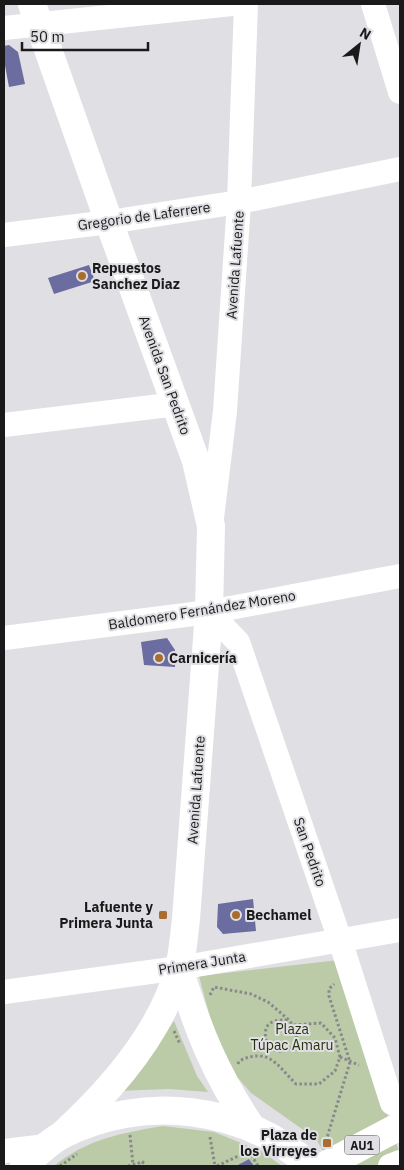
<svg xmlns="http://www.w3.org/2000/svg" width="404" height="1170" font-family="'IBM Plex Sans',sans-serif">
	<rect width="100%" height="100%" fill="#e0dfe4"/>
	<g fill="#bbcba7">
		<polygon points="339,960 400,1155 400,1166 332,1166 316,1139 251,1093 237,1077 213,1029 199,976"/>
		<polygon points="174,1021 197,1076 208,1092 169,1089 116,1091 141,1067"/>
		<path d="M163,1126L214,1132L261,1151L282,1166H254L249,1159L236,1166H54C87,1139 122,1133 163,1126Z"/>
	</g>
	<g fill="#6b6ca0">
		<polygon points="9,45 18,52 25,84 9,87 4,60 4,46"/>
		<polygon points="89,265 95,281 54,294 48,278"/>
		<polygon points="167,638 175,650 175,667 144,665 141,642"/>
		<polygon points="253,899 256,931 223,934 217,927 218,904"/>
		<polygon points="249,1159 254,1166 236,1166"/>
	</g>
	<g fill="none" stroke-linecap="round" stroke-linejoin="round">
		<g stroke="#89898c" stroke-width="3" stroke-dasharray="2.5 2.5" stroke-linecap="butt">
			<path d="M210,995L214,987L251,994L268,1002L289,1020L295,1028L297,1040C289,1052 281,1054 268,1047C261,1026 268,1019 289,1020"/>
			<polyline points="174,1031 180,1044"/>
			<polyline points="340,1057 359,1065"/>
			<path d="M238,1064L239,1061C269,1047 276,1064 296,1084H319L335,1071L340,1057L335,1038L321,1023L293,1025"/>
			<polyline points="130,1135 133,1165"/>
			<polyline points="210,1137 215,1166"/>
			<polyline points="326,1141 350,1062 329,996 329,989 334,984"/>
			<polyline points="60,1166 77,1154"/>
			<polyline points="128,1166 143,1162 142,1166"/>
			<polyline points="217,1166 249,1151 258,1166"/>
		</g>
		<g stroke="#fff" stroke-width="24">
			<polyline points="373,4 400,92"/>
			<polyline points="4,28 232,4"/>
			<polyline points="4,235 109,222 239,202 400,169"/>
			<polyline points="4,425 177,404"/>
			<polyline points="212,518 225,411 239,202 246,4"/>
			<polyline points="209,612 238,642 340,940 392,1103"/>
			<polyline points="4,638 209,612 400,576"/>
			<polyline points="4,992 179,968 400,930"/>
			<polyline points="4,1151 46,1146"/>
			<polyline points="390,1166 400,1162"/>
		</g>
		<g stroke="#fff" stroke-width="28">
			<path d="M32,4L109,222L196,461L211,526L209,612L186,919C184,935 183,952 179,968C162,1032 110,1091 62,1135"/>
			<path d="M179,968C198,1030 215,1074 252,1128"/>
			<path d="M24,1166C36,1155 47,1143 62,1135C142,1094 244,1105 310,1166"/>
		</g>
		<polyline stroke="#fff" stroke-width="28" points="324,1166 400,1126"/>
	</g>
	<g fill="#a96e2f" stroke="#e0dfe4" stroke-width="2">
		<circle cx="82" cy="276" r="5"/>
		<circle cx="159" cy="658" r="5"/>
		<rect x="158" y="910" width="10" height="10" rx="2.5"/>
		<circle cx="236" cy="915" r="5"/>
		<rect x="322" y="1138" width="10" height="10" rx="2.5"/>
	</g>
	<g text-anchor="middle" dominant-baseline="central" stroke-width="4" stroke-linejoin="round" paint-order="stroke">
		<rect fill="#e0dfe4" stroke="#555557" stroke-width="1" x="344.5" y="1135.5" width="35" height="19" rx="4"/>
		<g font-size="12" font-weight="bold" fill="#1a1a1b">
			<text x="362" y="1145">AU1</text>
		</g>
		<g font-size="14" fill="#1a1a1b" stroke="#e0dfe4">
			<text transform="translate(144 216) rotate(-8)">Gregorio de Laferrere</text>
			<text transform="translate(235 265) rotate(-86)">Avenida Lafuente</text>
			<text transform="translate(165 375) rotate(70)">Avenida San Pedrito</text>
			<text transform="translate(202 610) rotate(-9)">Baldomero Fernández Moreno</text>
			<text transform="translate(196 790) rotate(-86)">Avenida Lafuente</text>
			<text transform="translate(310 852) rotate(71)">San Pedrito</text>
			<text transform="translate(202 963) rotate(-9)">Primera Junta</text>
		</g>
		<g font-size="14" font-weight="bold" fill="#1a1a1b" stroke="#e0dfe4" text-anchor="start">
			<text x="92" y="268">Repuestos<tspan x="92" dy="16">Sanchez Diaz</tspan></text>
			<text x="169" y="658">Carnicería</text>
			<text x="153" y="907" text-anchor="end">Lafuente y<tspan x="153" dy="16">Primera Junta</tspan></text>
			<text x="246" y="915">Bechamel</text>
			<text x="317" y="1135" text-anchor="end">Plaza de<tspan x="317" dy="16">los Virreyes</tspan></text>
		</g>
		<g font-size="14" fill="#243309" stroke="#e0dfe4">
			<text x="292" y="1029">Plaza<tspan x="292" dy="16">Túpac Amaru</tspan></text>
		</g>
	</g>
	<rect width="404" height="1170" fill="none" stroke="#1a1a1b" stroke-width="10"/>
	<g transform="translate(359 45) rotate(30)" stroke="#e0dfe4" stroke-width="4" paint-order="stroke">
	<path d="M0-4L9 19L0 12L-9 19Z" fill="#1a1a1b"/>
	<text y="-8" font-size="14" font-weight="bold" text-anchor="middle" fill="#1a1a1b">N</text>
	</g>
	<path d="M22 42v8h126v-8" fill="none" stroke="#1a1a1b" stroke-width="2.5"/>
	<text x="30" y="42" font-size="15" fill="#1a1a1b" stroke="#e0dfe4" stroke-width="4" paint-order="stroke">50 m</text>
</svg>
